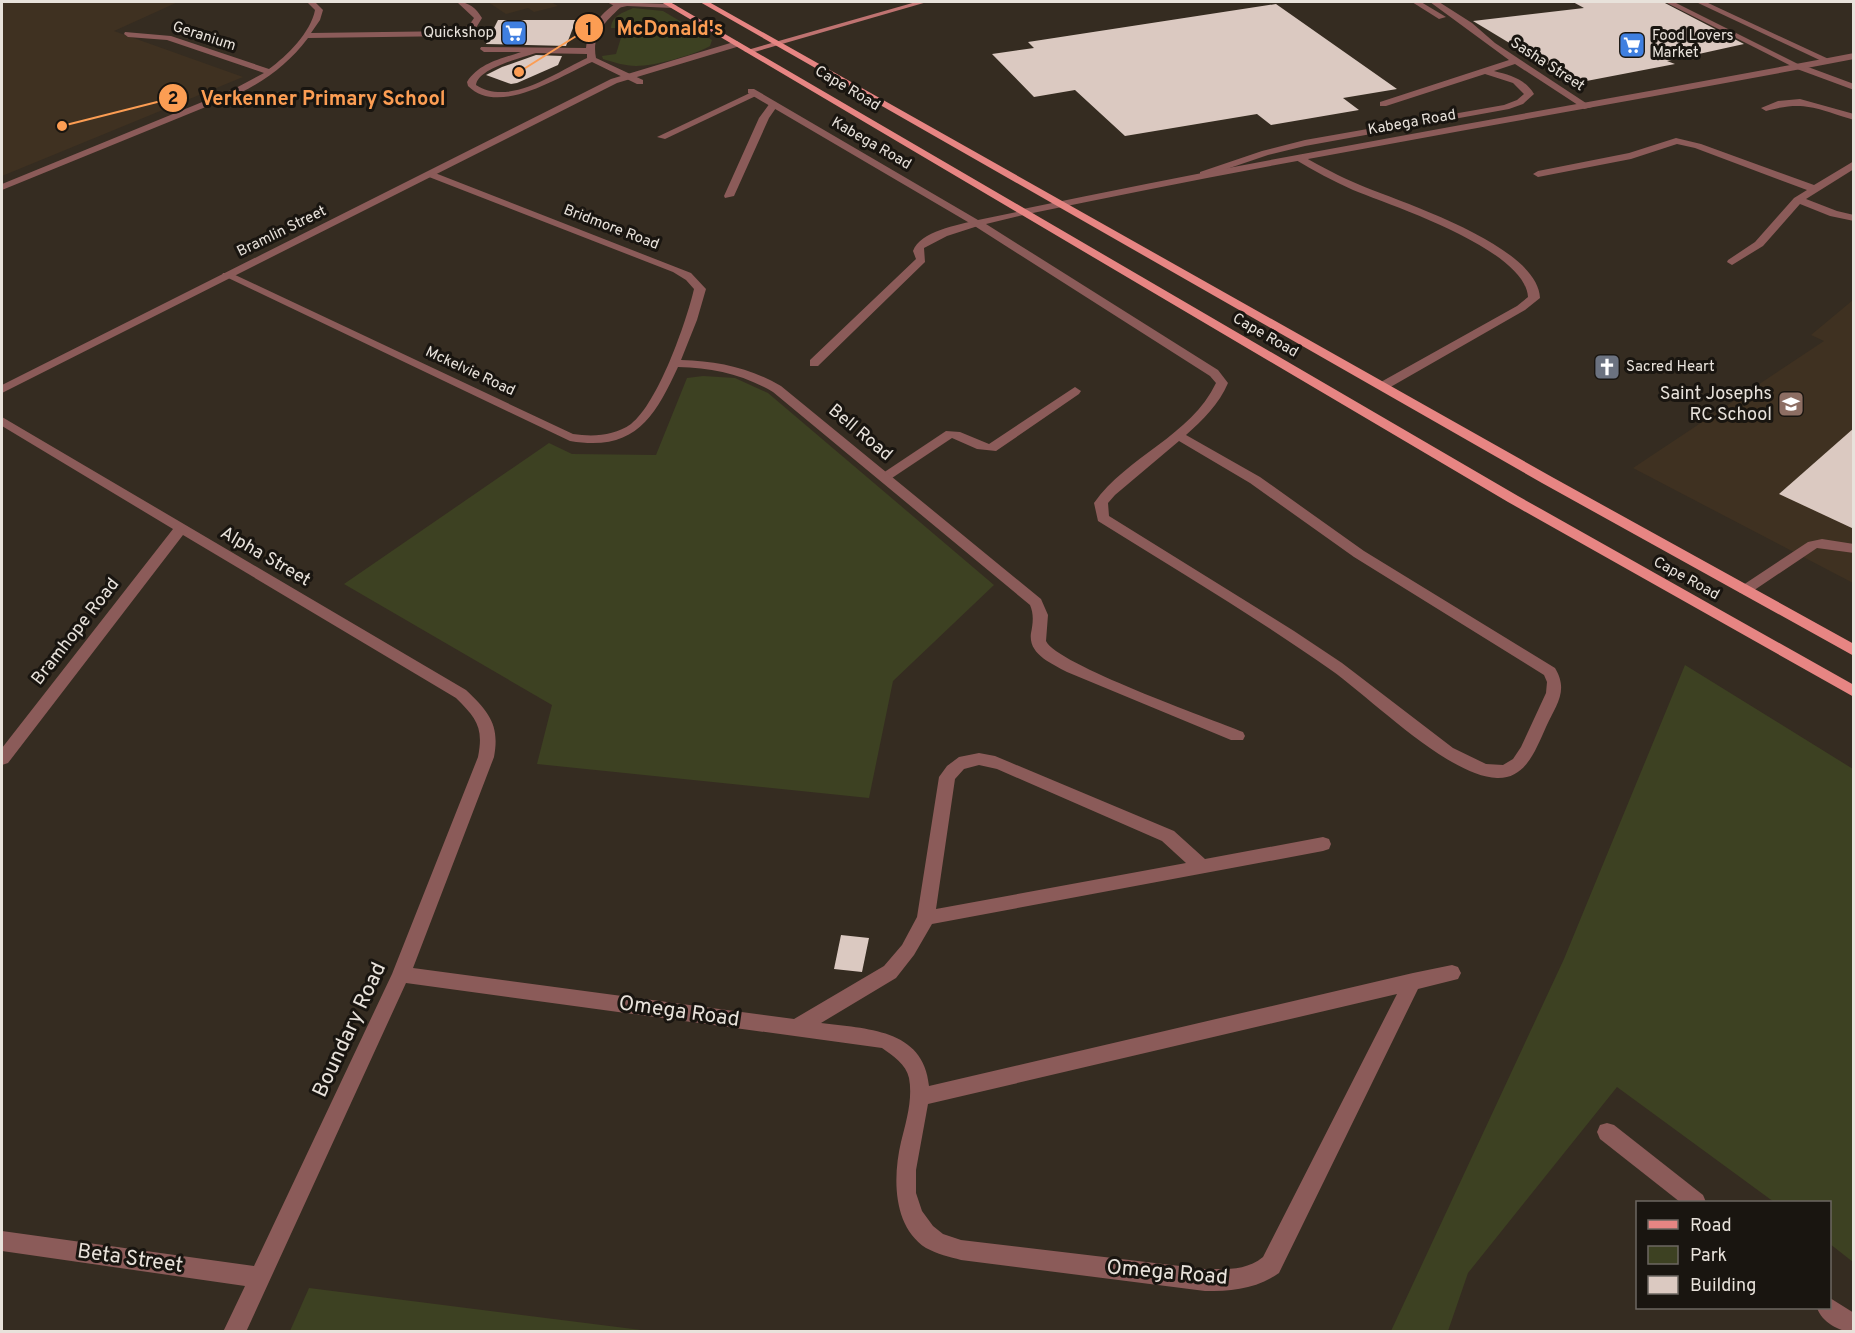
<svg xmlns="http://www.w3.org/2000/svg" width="1855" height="1333" font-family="Overpass,sans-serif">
	<rect width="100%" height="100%" fill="#352c21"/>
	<g fill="#3f3121">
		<polygon points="2,2 178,2 114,31 243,77 2,176"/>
		<polygon points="488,2 551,2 558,6 534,12 528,8 506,14"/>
		<polygon points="1853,300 1853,583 1633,468 1824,341 1811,335"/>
	</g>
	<g fill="#3d4122">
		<path d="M633,8L663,11L712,40L710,46C694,55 655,66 636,66C625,66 613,62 603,59L602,56L616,54L624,28H611C612,15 623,13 633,8Z"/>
		<polygon points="703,376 735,378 768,393 994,585 893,681 869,798 537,764 552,705 344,584 549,443 572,454 656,455 687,378"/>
		<polygon points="1685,665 1853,769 1853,1262 1830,1244 1830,1202 1774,1202 1617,1087 1468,1273 1448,1331 1391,1331 1564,959"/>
		<polygon points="309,1288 649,1331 290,1331"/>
	</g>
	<g fill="#dbc9c1">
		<polygon points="1573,2 1663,2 1744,44 1667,61 1675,64 1576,83 1473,21 1584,8"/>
		<polygon points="1276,4 1397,89 1343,98 1359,110 1271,125 1257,114 1125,136 1075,90 1034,97 992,54 1034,48 1028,42"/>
		<polygon points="498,20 576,20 566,46 486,44"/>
		<polygon points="536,55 562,56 558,65 517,83 511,84 486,75 502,67"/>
		<polygon points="1854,428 1854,529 1779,494"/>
		<polygon points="841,935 869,938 862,972 834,969"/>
	</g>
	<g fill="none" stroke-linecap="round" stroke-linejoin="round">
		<g fill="#8b5b59" fill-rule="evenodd">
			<polygon points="1412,2 1421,2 1446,17 1439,19"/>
			<path d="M1430,2H1439L1472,23L1495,43L1592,107L1584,109L1515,64L1494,71C1510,75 1525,79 1534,94L1523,104L1509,109L1305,146L1268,155L1206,176H1200V172L1262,151L1305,140L1504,105L1517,100L1524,94L1513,83L1485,74L1386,106H1380V102L1509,60Z"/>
			<polygon points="1665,2 1674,2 1804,67 1797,69"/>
			<path d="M615,4L622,6C607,20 591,34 596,58L643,80V84H637L592,62C560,76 499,117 468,86L467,82C479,63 501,59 521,52H484L480,49L481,47L586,48C588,30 600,14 615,4ZM536,53L587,54V58C556,72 510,107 476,85C478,68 521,58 536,53Z"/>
			<polygon points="752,92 760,94 665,139 657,137"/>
			<polygon points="770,103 778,105 769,118 734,196 725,198 724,196 759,118"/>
			<path d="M1296,156H1302C1321,166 1340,177 1360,185C1400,202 1538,245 1540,298L1525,310L1387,389H1379V383L1517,306L1528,297C1525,249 1392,206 1353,190C1333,181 1314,171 1296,160Z"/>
			<path d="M977,220L982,223L981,225L947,236L924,248L925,262L818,366H810V360L916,259L913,251C920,231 958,225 977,220Z"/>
			<polygon points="1075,387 1081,391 1079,394 996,451 977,449 952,438 889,480 884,481 877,477 946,431 960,432 989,444"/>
			<polygon points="1822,539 1854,544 1854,553 1817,548 1750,593 1740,593 1738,590 1740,587 1808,542"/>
			<polygon points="1607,1123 1614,1125 1703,1195 1706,1202 1680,1202 1600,1139 1597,1132 1600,1125"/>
			<path d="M1830,1298L1854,1313V1332C1839,1332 1822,1322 1817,1308H1830Z"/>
		</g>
		<g fill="#8b5b59" fill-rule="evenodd">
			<path d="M307,2H315L323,10L320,20L311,33L457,31L470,24L474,18L457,2C469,2 476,8 482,18L476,28L458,36L308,38C289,63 268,79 240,93L2,190V184L234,89L264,73L167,40L128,37L124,34L125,32L171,36L269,69C287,56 311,32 315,10Z"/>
			<polygon points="607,2 673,4 677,6 673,8 627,6 618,8"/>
			<polygon points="1696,2 1706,2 1833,61 1826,63"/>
			<polygon points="1800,64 1854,84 1854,90 1797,69 1796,67"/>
			<path d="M748,89H754L978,220L1027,210V214L986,224L1218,370L1228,383C1219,404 1203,420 1186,435L1260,477L1364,551L1555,668C1569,691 1556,705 1546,727C1536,749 1526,779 1497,778C1448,776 1372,699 1331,670C1256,617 1176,570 1098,521L1094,503C1127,456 1191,436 1216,383L1210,376L973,225L748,93ZM1179,441L1250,483L1354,557L1544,675L1547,682L1546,693L1521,747L1513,759L1503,765L1486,764L1453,748L1342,663L1294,631L1109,516L1108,503L1115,495Z"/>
			<path d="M1800,99L1854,114V120C1817,109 1805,100 1766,111L1761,108L1778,101Z"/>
			<polygon points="1676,138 1701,144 1814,185 1854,161 1854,169 1806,199 1837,211 1854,215 1854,221 1830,216 1800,204 1763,246 1732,265 1727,262 1728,260 1755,242 1794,198 1807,190 1695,148 1677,144 1631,159 1538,177 1533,174 1538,171 1629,153"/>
			<path d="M429,173H435L691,273L706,289L697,320L681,360C718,361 750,368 781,386L1041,599L1048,615L1046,641C1056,664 1211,719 1243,732L1245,736L1243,740H1231L1067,672C1051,663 1028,654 1031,633C1033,623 1034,614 1030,605L773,392C742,374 713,368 678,367C654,419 634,452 570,441L222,275L223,273H231L573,434C593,437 614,436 631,424C658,403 686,323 694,289L686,280L673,272L429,177Z"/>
			<path d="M2,417L466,690C489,712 500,725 494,757L413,968L794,1019L884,966L902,945L917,917L939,777L947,766L959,757L979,753L995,756L1174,831L1205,859L1323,837L1329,839L1331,844L1329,849L1323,851L932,924L914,955L896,978L821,1023C865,1029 924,1028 929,1086L1413,973L1452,965L1458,967L1461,973L1458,979L1418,989L1279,1273C1256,1289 1232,1291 1205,1291L961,1260C950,1257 937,1254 926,1248C892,1226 893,1176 901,1142C906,1122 913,1099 909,1078C906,1064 893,1056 882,1048L406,983L246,1332H223L245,1286L2,1251V1231L254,1266L392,974L478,757C484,727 476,718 456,698L183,535L8,763L2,765V748L173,529L2,426ZM979,765L997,769L1162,841L1186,863L936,909L955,779L964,769ZM1397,994L1263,1257C1246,1271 1226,1269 1205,1269L961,1240L943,1234L933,1226L922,1211L916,1193V1170L928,1104Z"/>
		</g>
		<g fill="#8b5b59" fill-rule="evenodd">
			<polygon points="737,41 741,44 740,46 617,83 2,393 2,385 611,79"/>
			<path d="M1854,53V59C1577,112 1299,157 1023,215L1018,212L1023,209C1299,151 1577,106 1854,53Z"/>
		</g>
		<polygon fill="#bf7371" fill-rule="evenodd" points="916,2 927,2 751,53 744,51"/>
		<g fill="#e78583" fill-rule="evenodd">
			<polygon points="661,2 670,2 1518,496 1854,685 1854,697 1508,502"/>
			<polygon points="700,2 709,2 1552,477 1854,644 1854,656 1542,483"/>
		</g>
	</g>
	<defs>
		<symbol id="supermarket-square" viewBox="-11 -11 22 22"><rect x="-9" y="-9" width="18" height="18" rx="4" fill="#3f7fe0" stroke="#191510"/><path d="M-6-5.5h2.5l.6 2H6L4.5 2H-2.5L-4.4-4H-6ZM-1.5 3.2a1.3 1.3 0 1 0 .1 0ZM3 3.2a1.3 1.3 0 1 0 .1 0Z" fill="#fff"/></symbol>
		<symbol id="church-square" viewBox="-11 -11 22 22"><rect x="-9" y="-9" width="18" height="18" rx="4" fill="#6b7280" stroke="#191510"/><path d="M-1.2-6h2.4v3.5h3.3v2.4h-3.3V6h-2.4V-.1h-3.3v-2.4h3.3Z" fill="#fff"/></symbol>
		<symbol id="school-square" viewBox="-11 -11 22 22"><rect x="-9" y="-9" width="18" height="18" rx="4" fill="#8d6e63" stroke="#191510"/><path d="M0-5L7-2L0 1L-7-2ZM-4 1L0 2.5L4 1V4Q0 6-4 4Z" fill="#fff"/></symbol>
	</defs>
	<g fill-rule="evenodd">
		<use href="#supermarket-square" x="499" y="18" width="30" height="30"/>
		<use href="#supermarket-square" x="1617" y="30" width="30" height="30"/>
		<use href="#church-square" x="1592" y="352" width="30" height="30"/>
		<use href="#school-square" x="1776" y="389" width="30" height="30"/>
	</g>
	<g text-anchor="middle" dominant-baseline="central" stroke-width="6" stroke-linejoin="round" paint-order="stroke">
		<g font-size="15" fill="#e8e2db" stroke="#191510" text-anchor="start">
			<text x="494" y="33" text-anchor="end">Quickshop</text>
			<text x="1652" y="36">Food Lovers<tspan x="1652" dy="17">Market</tspan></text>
			<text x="1626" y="367">Sacred Heart</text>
		</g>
		<g font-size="15" fill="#e8e2db" stroke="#191510">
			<text transform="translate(204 37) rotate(18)">Geranium</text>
			<text transform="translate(1547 65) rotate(33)">Sasha Street</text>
			<text transform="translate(847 89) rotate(31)">Cape Road</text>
			<text transform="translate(1412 123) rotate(-10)">Kabega Road</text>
			<text transform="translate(871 144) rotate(30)">Kabega Road</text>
			<text transform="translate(611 228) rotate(21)">Bridmore Road</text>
			<text transform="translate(282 232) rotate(-26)">Bramlin Street</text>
			<text transform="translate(1265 336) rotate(30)">Cape Road</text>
			<text transform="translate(470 372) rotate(25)">Mckelvie Road</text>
			<text transform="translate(1686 579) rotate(29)">Cape Road</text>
		</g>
		<g font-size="18" fill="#e8e2db" stroke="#191510" text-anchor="end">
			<text x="1772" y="394">Saint Josephs<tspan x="1772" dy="21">RC School</tspan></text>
		</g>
		<g font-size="18" fill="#e8e2db" stroke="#191510">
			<text transform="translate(860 433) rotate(40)">Bell Road</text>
			<text transform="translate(265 557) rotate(30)">Alpha Street</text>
			<text transform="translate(76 632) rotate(-52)">Bramhope Road</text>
		</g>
		<g font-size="21" fill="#e8e2db" stroke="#191510">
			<text transform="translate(679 1012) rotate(8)">Omega Road</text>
			<text transform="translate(350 1030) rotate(-65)">Boundary Road</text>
			<text transform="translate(130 1259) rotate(8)">Beta Street</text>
			<text transform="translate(1167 1273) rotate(5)">Omega Road</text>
		</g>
	</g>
	<path fill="none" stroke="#fc9d53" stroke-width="2" d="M519 72L589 28M62 126L173 98"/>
	<g fill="#fc9d53" stroke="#191510" stroke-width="2">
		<circle cx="519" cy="72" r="6"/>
		<circle cx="62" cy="126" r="6"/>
		<circle cx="589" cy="28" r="15"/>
		<circle cx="173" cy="98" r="15"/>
	</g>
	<g font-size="18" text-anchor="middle" font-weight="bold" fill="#111">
		<text x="589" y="35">1</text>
		<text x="173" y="104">2</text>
	</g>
	<g font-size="20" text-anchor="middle" font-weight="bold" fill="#fc9d53" stroke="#191510" stroke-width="6" stroke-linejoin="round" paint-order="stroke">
		<text x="670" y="35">McDonald's</text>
		<text x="323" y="105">Verkenner Primary School</text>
	</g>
	<rect width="1855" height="1333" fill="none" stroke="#e8e2db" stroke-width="6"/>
	<rect x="1636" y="1201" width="195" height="108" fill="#191510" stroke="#6c6761" stroke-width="1.5"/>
	<rect x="1648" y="1220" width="30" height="9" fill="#e78583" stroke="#6c6761" stroke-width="1.5"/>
	<text x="1690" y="1231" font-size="18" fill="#e8e2db">Road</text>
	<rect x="1648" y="1246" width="30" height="18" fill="#3d4122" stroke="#6c6761" stroke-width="1.5"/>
	<text x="1690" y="1261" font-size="18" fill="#e8e2db">Park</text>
	<rect x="1648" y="1276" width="30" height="18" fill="#dbc9c1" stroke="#6c6761" stroke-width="1.5"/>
	<text x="1690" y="1291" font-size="18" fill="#e8e2db">Building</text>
</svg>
